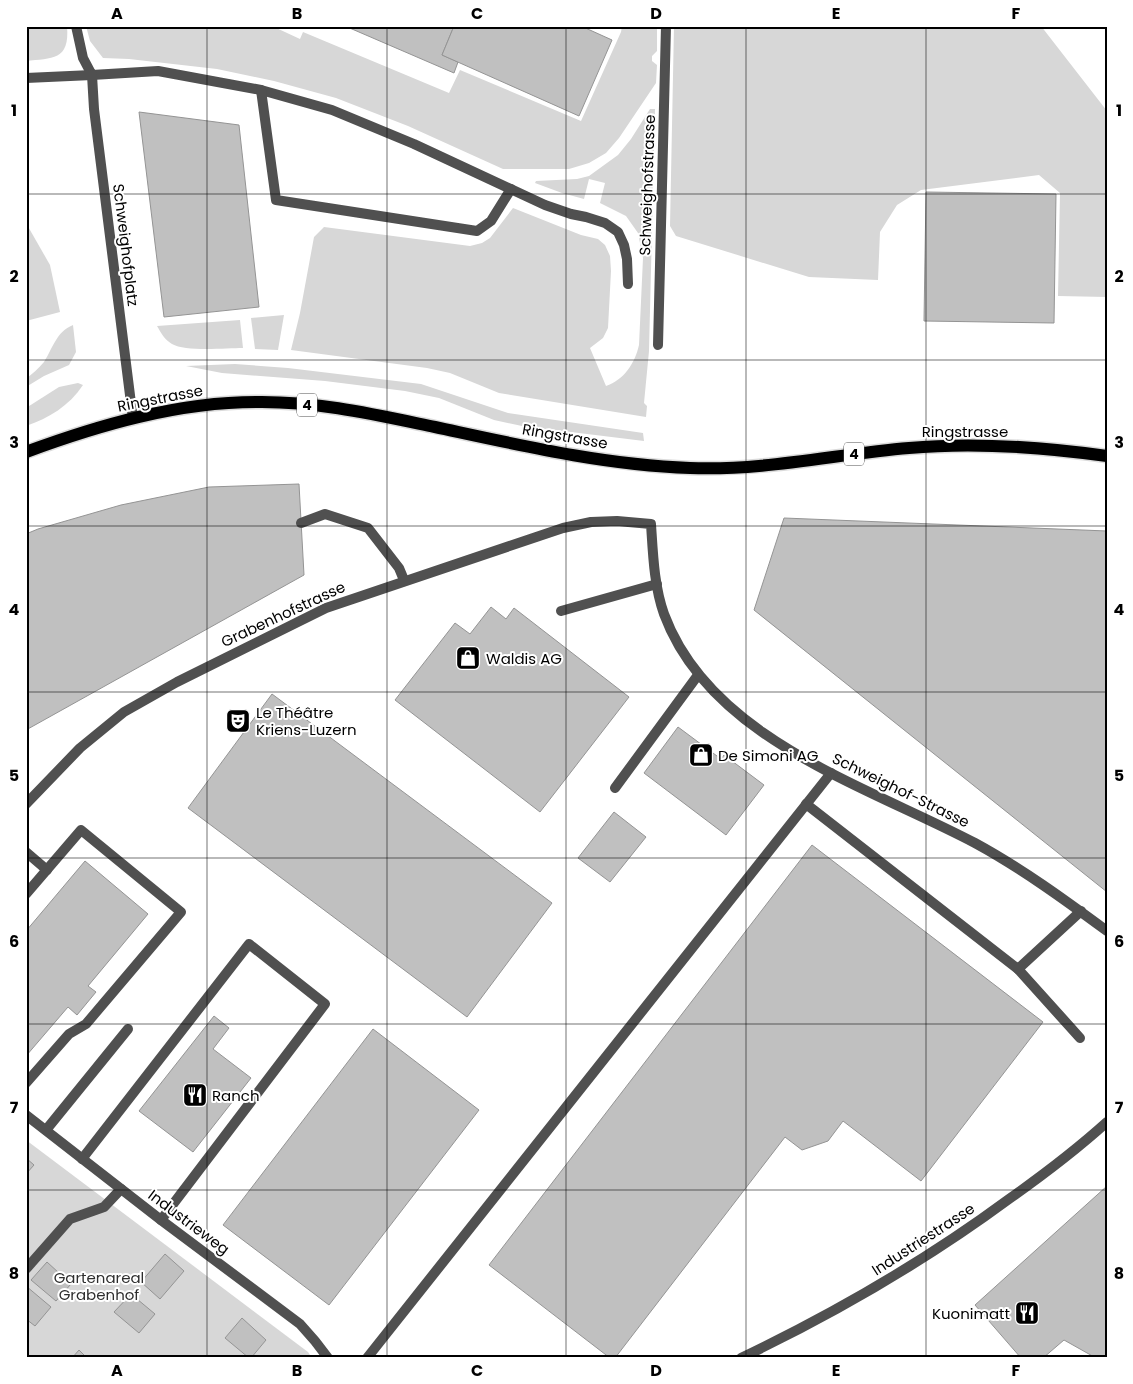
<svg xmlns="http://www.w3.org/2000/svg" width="1133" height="1384" font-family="Poppins,sans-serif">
	<rect width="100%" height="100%" fill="#fff"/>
	<g fill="#d7d7d7">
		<path d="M26,26H67C70,61 52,58 26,61Z"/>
		<polygon points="86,26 272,26 300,39 303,32 449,93 460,70 581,121 621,32 622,26 657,26 657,51 652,56 652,61 657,65 656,83 619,138 606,153 589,163 569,169 503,169 408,126 336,98 274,81 217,69 129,59 103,58 90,41"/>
		<polygon points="674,26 1041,26 1107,111 1107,297 1058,296 1060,193 1039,175 921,190 897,205 880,232 878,280 809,277 676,236 670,226"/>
		<path d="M650,109H655L649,351L644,403L647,406L646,417L499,393L450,373L427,368L291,350L300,313L314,237L324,227L470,246L482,243L490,238L513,208L581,235L598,239L605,245L610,256L611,271L608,328L603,338L590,348L606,386C624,380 635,363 639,345L643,258L638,233L626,216L600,203L605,183L589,179L584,199L562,193L535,183L536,181L577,179L589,176L618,155L631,139Z"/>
		<polygon points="26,223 50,265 60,312 26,321"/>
		<polygon points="284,315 278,350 255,349 251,318"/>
		<path d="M240,320L243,348C226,348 185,352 172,344C165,340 161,333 157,326Z"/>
		<path d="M73,325L76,352L69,365L44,376L26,387V379C32,374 39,368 44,362C53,348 56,332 73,325Z"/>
		<polygon points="235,364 288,368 421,384 508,413 643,433 644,441 522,426 494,420 439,398 405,391 325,381 222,373 186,366"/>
		<path d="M78,383L83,385C69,406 49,418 26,426V408L59,387Z"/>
		<polygon points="26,1140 308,1352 312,1358 26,1358"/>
	</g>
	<g fill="#c0c0c0" stroke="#949494">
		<polygon points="345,26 454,26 442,55 458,62 454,73"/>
		<polygon points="454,26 581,26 612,40 579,116 442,55"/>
		<polygon points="139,112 239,125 259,307 164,317"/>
		<polygon points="926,192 1056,194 1054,323 924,321"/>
		<polygon points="299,484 304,575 26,730 26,534 38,529 121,505 209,487"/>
		<polygon points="784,518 1107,531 1107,892 754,610"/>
		<polygon points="491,607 506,619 514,608 629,697 540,812 395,700 455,623 470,634"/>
		<polygon points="272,694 552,903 467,1017 188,808"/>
		<polygon points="678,727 721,759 724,755 764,785 726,835 644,773"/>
		<polygon points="614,812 646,837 610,882 578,858"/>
		<polygon points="812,845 1043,1022 921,1181 843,1121 828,1141 802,1150 785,1137 615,1358 610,1358 489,1265"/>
		<polygon points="85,861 148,914 88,986 96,992 77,1015 68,1007 26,1056 26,931"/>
		<polygon points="214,1016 229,1028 213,1049 251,1078 193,1152 139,1111"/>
		<polygon points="373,1029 479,1110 329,1305 223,1225"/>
		<polygon points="26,1158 34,1165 26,1174"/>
		<polygon points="1107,1186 1107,1358 1096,1358 1064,1340 1043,1358 1021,1358 975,1305"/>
		<polygon points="165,1254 184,1271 160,1299 141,1282"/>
		<polygon points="47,1262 71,1284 56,1301 31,1280"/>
		<polygon points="26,1286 51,1307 35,1326 26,1319"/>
		<polygon points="131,1294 155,1314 139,1333 114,1312"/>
		<polygon points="242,1318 266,1340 251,1358 249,1358 225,1338"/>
		<polygon points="79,1350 87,1358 72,1358"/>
	</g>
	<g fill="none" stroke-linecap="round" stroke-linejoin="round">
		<defs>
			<path id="primary" d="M26,452C99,425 178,402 256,402C317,401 377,415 435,427C519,445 604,465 690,468C764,471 837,454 909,448C974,442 1042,447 1107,456"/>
		</defs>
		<use href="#primary" stroke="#dbdbdb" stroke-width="15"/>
		<g stroke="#505050" stroke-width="10">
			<polyline points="76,26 83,58 92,75 158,71 261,90 332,110 414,144 545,205 571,214 586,217 605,223 618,232 624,245 627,259 628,284"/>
			<polyline points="261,90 276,200 477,231 491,221 511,189"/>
			<polyline points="301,523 325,514 368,528 399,568 404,580"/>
			<polyline points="561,611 657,584"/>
			<polyline points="615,788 698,675"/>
			<polyline points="806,804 1018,969 1080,1038"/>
			<polyline points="26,852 47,870"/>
			<polyline points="26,894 81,830 181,912 86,1024 69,1034 26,1083"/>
			<polyline points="1018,969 1081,911"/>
			<polyline points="46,1130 128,1029"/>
			<polyline points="82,1159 249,944 325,1004 161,1220"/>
			<polyline points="26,1269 70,1219 104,1207 121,1189"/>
			<polyline points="367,1358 831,773"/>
		</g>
		<g stroke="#505050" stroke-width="10">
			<polyline points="26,78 92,75 94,109 133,419"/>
			<polyline points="658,345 666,26"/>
			<path d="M26,804L80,748L124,712L177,682L326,608L563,528L591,522L617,521L651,524C653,554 654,586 664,614C710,739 867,786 975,843C1021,868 1065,900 1107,931"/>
			<polyline points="26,1115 161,1220 300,1324 315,1341 328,1358"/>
			<path d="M741,1358C835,1313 925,1261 1009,1199C1043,1175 1076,1150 1107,1122"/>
		</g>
		<use href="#primary" stroke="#000" stroke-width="12"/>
	</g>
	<path fill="none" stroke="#000" stroke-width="1" stroke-opacity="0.55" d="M207,26V1358M387,26V1358M566,26V1358M746,26V1358M926,26V1358M26,194H1107M26,360H1107M26,526H1107M26,692H1107M26,858H1107M26,1024H1107M26,1190H1107"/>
	<defs>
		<symbol id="shop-square" viewBox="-11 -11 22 22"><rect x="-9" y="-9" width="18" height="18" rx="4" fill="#000" stroke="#fff"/><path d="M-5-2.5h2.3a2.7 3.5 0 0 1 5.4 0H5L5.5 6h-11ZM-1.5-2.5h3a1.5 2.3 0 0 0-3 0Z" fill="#fff"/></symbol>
		<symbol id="theatre-square" viewBox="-11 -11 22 22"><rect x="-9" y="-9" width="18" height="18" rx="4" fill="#000" stroke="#fff"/><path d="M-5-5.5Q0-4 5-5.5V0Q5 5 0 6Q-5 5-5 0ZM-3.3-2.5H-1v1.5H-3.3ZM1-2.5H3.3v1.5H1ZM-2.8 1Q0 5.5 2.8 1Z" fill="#fff"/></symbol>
		<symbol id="restaurant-square" viewBox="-11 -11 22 22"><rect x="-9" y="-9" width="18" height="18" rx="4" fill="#000" stroke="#fff"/><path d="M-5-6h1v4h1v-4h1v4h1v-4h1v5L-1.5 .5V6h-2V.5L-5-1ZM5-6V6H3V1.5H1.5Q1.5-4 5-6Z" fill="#fff"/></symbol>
	</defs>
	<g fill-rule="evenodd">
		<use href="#shop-square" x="454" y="644" width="28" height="28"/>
		<use href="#theatre-square" x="224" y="707" width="28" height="28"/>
		<use href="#shop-square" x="687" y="741" width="28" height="28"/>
		<use href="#restaurant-square" x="181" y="1081" width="28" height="28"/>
		<use href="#restaurant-square" x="1013" y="1299" width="28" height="28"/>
	</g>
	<g text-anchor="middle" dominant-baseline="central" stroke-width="4" stroke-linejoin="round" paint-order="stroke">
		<g fill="#fff" stroke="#4c4c4c" stroke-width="1">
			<rect x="297" y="393.5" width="20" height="23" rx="4"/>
			<rect x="844" y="442.5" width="20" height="23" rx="4"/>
		</g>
		<g font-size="14" font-weight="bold" fill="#000">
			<text x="307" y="405">4</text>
			<text x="854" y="454">4</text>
		</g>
		<g font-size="15" fill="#000" stroke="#fff">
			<text transform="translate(647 185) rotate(-88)">Schweighofstrasse</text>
			<text transform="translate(126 245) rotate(83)">Schweighofplatz</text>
			<text transform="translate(160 398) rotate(-11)">Ringstrasse</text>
			<text x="965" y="431">Ringstrasse</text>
			<text transform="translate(565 436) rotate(10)">Ringstrasse</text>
			<text transform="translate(283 614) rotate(-25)">Grabenhofstrasse</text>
			<text transform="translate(901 790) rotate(26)">Schweighof-Strasse</text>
			<text transform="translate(189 1222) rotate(37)">Industrieweg</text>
			<text transform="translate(923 1239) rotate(-33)">Industriestrasse</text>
		</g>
		<g font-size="15" fill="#000" stroke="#fff" text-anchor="start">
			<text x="486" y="658">Waldis AG</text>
			<text x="256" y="712">Le Théâtre<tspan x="256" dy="17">Kriens-Luzern</tspan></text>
			<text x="718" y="755">De Simoni AG</text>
			<text x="212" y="1095">Ranch</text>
			<text x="1010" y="1313" text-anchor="end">Kuonimatt</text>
		</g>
		<g font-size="15" fill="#2e2e2e" stroke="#fff">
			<text x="99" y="1277">Gartenareal<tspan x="99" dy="17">Grabenhof</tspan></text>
		</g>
	</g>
	<rect width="1133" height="1384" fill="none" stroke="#ffffff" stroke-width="55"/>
	<rect x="28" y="28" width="1078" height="1328" fill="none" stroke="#000" stroke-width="2"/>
	<g font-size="16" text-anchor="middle" font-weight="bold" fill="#000">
		<text x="117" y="19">A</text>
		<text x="297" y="19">B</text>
		<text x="477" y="19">C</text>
		<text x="656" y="19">D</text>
		<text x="836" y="19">E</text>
		<text x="1016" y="19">F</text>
		<text x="14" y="116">1</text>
		<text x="1119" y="116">1</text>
		<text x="14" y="282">2</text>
		<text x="1119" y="282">2</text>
		<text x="14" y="448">3</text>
		<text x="1119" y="448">3</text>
		<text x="14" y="615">4</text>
		<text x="1119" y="615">4</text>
		<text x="14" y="781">5</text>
		<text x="1119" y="781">5</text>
		<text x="14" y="947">6</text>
		<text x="1119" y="947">6</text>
		<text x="14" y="1113">7</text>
		<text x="1119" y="1113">7</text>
		<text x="14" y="1279">8</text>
		<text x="1119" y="1279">8</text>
		<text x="117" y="1376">A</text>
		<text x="297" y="1376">B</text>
		<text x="477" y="1376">C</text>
		<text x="656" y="1376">D</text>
		<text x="836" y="1376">E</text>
		<text x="1016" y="1376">F</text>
	</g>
</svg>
